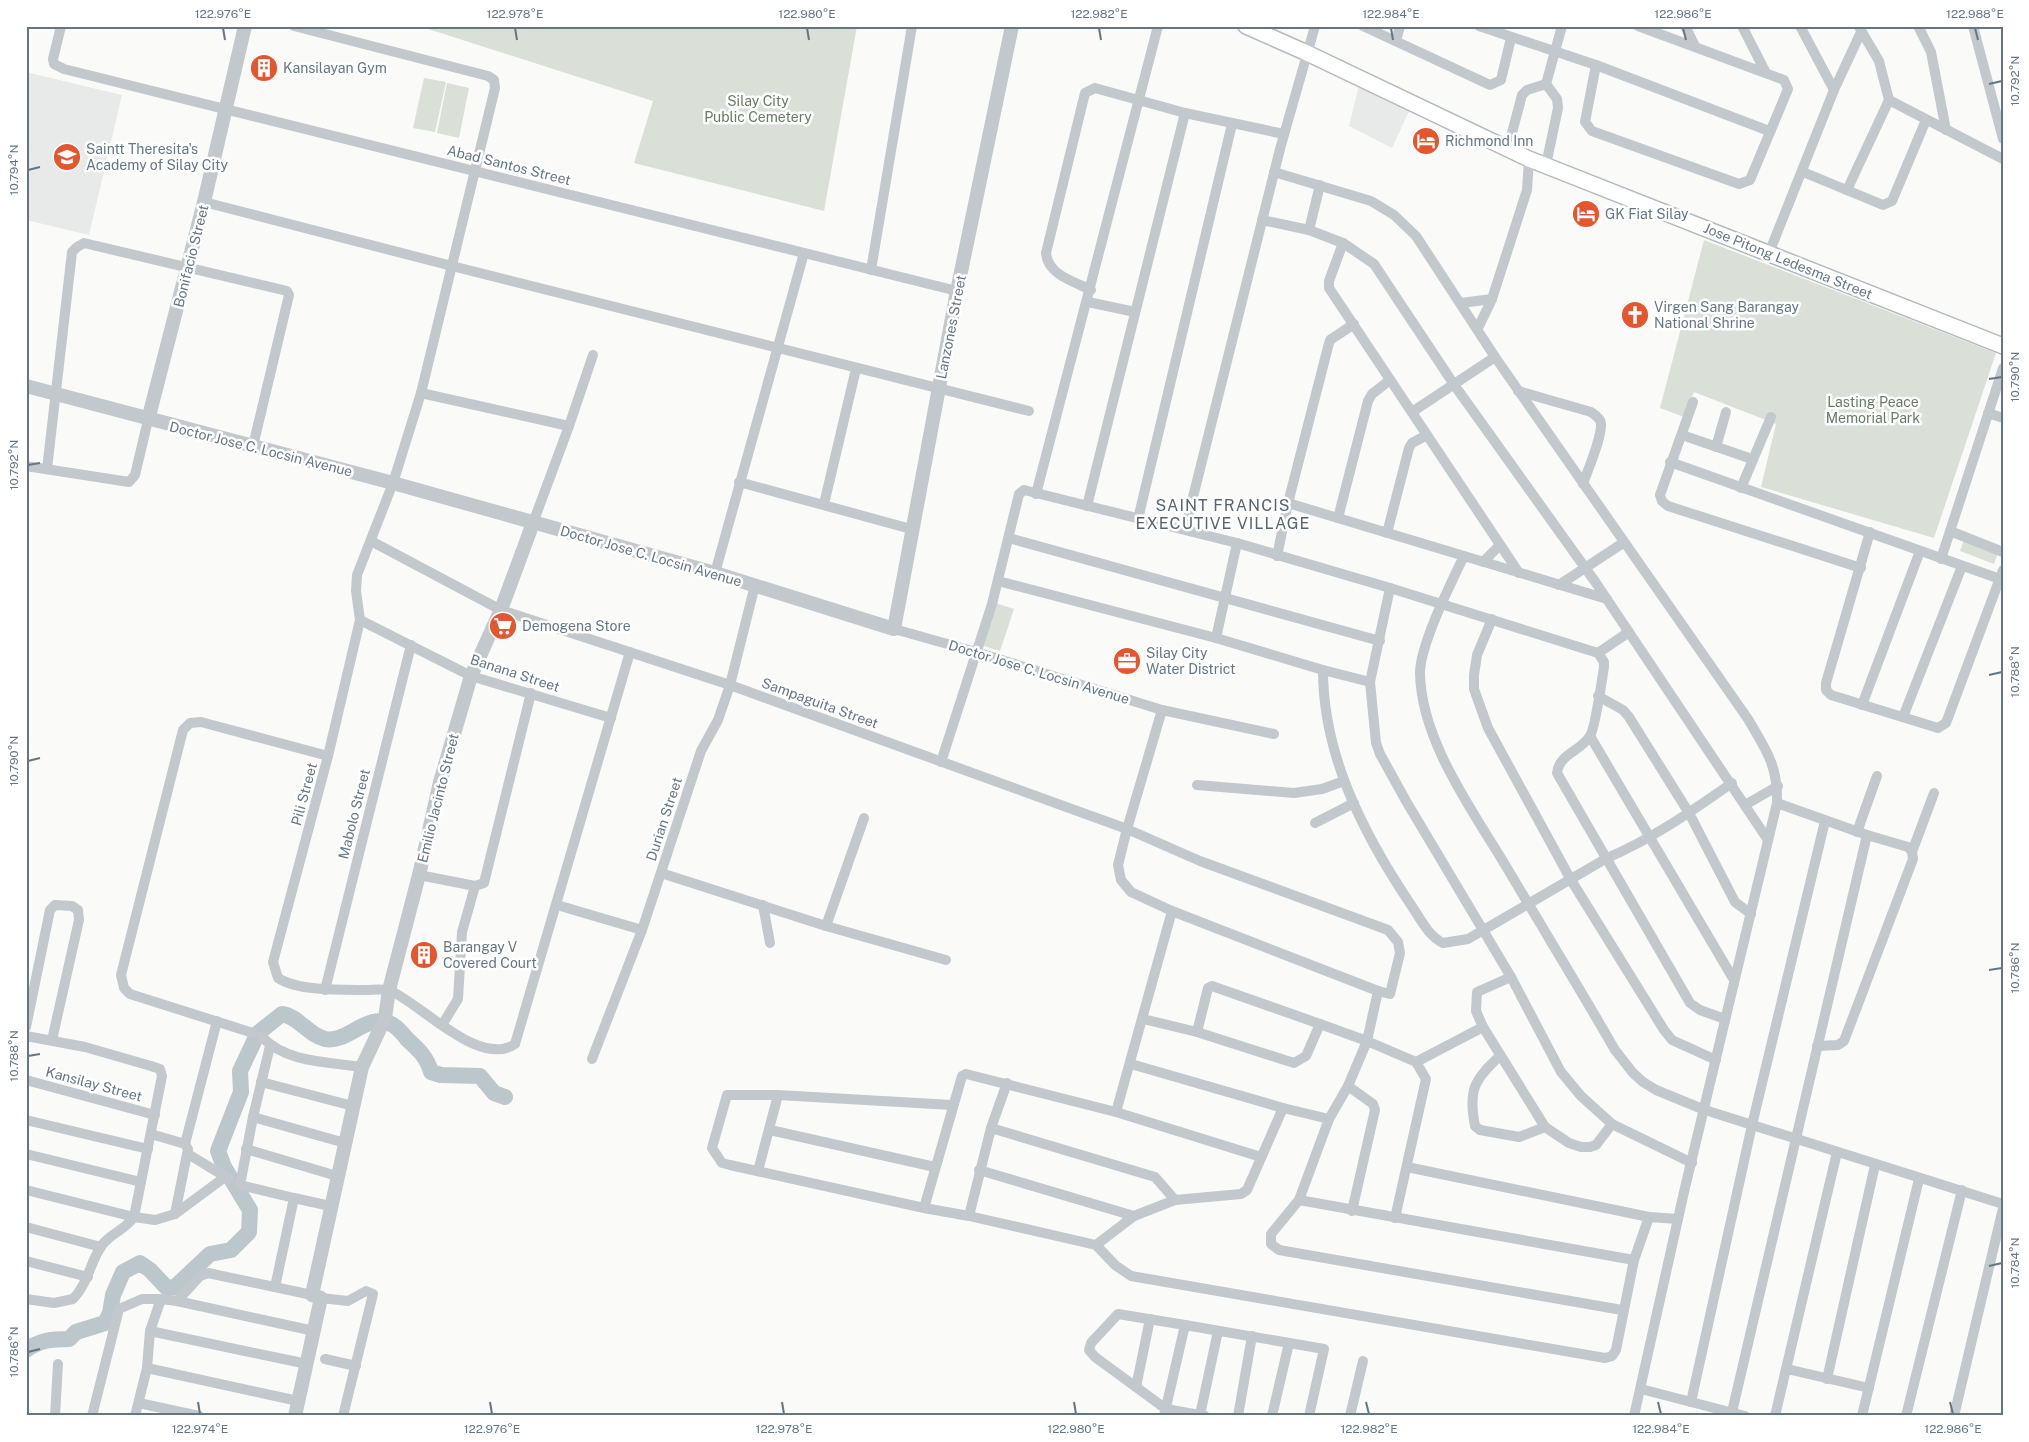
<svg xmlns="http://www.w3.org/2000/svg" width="2029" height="1442" font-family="'Public Sans',sans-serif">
	<rect width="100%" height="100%" fill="#fafaf8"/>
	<g fill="#e8e9e9">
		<polygon points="26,72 122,95 89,235 26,220"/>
		<polygon points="1359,85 1410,109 1392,148 1349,126"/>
	</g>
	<g fill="#dadfd7">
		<polygon points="419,26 857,26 824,211 634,163 653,101"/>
		<polygon points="424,78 446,82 435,132 413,128"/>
		<polygon points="447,83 469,88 459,138 437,133"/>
		<polygon points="1704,240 1996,353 1934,538 1761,487 1776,424 1694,392 1684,417 1660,408"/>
		<polygon points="1966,534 2000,547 1994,564 1960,551"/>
		<polygon points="995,603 1014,609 1000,651 981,645"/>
	</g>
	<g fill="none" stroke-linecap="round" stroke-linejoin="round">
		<path stroke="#bbc7cb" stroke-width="16" d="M26,1350C40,1340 52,1339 69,1339L76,1332L105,1323L110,1313L113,1295L123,1272L140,1263L150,1270L167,1288L175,1287L210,1254L231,1250L249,1232L250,1210L224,1167L218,1151L241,1092L240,1071L258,1033L282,1014C298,1016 308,1035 325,1039C348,1044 368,1010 393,1025C398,1028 403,1034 407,1039C418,1049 427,1057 431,1072L441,1075L480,1076L494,1093L505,1097"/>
		<defs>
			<polyline id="secondary" points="1246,26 1307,53 1529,159 2003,346"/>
		</defs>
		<use href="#secondary" stroke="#b3babf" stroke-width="18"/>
		<g stroke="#c3c8cc" stroke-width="10">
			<polyline points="61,26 53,59 54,64 64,69 957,291"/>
			<path d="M294,26L488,76L494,80L495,88L421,393L393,483L357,575L356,591L360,620L328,756L273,962L278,978C298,991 341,990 365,990C373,990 384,988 391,991C422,1005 480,1068 515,1044L630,652"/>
			<polyline points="1363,26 1490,85 1501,80 1511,38"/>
			<polyline points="1479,26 1596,65 1769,131"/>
			<polyline points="1685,26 1695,46"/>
			<polyline points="1742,26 1765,71"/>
			<polyline points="1800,26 1834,90"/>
			<polyline points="1918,26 1931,52 1946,130"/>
			<polyline points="1973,26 2003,139"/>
			<polyline points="1396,41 1400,26"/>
			<polyline points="1596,65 1585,122 1592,131 1739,184 1750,180 1788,89 1784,80 1638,26"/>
			<polyline points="1546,84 1562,26"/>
			<polyline points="1889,100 2003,159"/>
			<polyline points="1508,148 1522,95 1527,90 1546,84 1557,99 1558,108 1546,165"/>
			<path d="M1274,172L1371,201L1394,215L1416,236L1495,357L1748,719C1766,750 1778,765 1777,803L1684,1192L1634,1416"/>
			<polyline points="1803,172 1883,205 1892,201 1926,120"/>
			<polyline points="1847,190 1889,100 1879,61 1859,27"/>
			<polyline points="204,202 452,266 1029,411"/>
			<polyline points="1262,220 1309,230 1343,243 1374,264 1455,386 1596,583 1768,840"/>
			<polyline points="1309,230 1320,185"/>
			<polyline points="1343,243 1329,281 1329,288 1519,573"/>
			<polyline points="1769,253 1834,90 1861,32"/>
			<polyline points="871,270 912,26"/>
			<path d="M1091,290C1073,281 1048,275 1046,253L1085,93L1095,88L1185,113L1284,134"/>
			<polyline points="1088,302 1135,312"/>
			<polyline points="1461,303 1492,299"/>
			<polyline points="1478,328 1492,299 1527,190 1529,159"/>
			<path d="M1518,391L1591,412C1595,415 1600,418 1601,423C1602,438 1588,469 1583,484"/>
			<polyline points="421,393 569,426 533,523"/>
			<polyline points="1693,402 1660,495 1662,501 1668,506 1861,568"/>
			<polyline points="1412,412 1495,357"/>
			<polyline points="1988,413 2003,418"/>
			<polyline points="569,426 593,355"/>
			<polyline points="1682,435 1752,459"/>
			<polyline points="1716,447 1726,412"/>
			<polyline points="1670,462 2000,579"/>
			<polyline points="26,466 129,482 135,475 148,420"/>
			<polyline points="47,469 72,252 77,247 84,243 287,291 289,295 253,446"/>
			<polyline points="739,482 911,529"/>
			<polyline points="1741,488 1771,417"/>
			<polyline points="1036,494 1158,26"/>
			<polyline points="1288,503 1607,599"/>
			<polyline points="824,504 856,369"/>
			<polyline points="1087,506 1185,113"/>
			<polyline points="1338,518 1368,401 1372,394 1390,380"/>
			<polyline points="1138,519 1232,124"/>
			<polyline points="1185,529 1280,149 1315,26"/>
			<polyline points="1950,531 2003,552"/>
			<polyline points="1870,532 1826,683 1826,690 1831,695 1938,728 1946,723 2003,570"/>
			<polyline points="1387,533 1409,448 1412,443 1427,435"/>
			<polyline points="1009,538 1380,641"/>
			<polyline points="371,541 501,610 730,685 1127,829 1118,865 1121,880 1131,892 1172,911 1378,991 1367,1041 1320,1024 1306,1056 1294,1063 1197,1032 1143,1019"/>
			<polyline points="1277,556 1288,503 1328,347 1330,340 1354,324"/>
			<path d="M1464,556C1451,583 1420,645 1420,673C1421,741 1473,811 1507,868C1543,929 1580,989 1615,1050L1633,1073L1643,1082L1656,1090L1705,1110L2003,1204"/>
			<polyline points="1941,559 2003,368"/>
			<polyline points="1483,562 1500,545"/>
			<polyline points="715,573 804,253"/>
			<polyline points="998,581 1216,638 1323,670 1370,682"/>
			<polyline points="1559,585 1623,543"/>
			<polyline points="1390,588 1370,682 1376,743 1380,754 1406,801 1511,977 1561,1072 1581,1096 1612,1124 1692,1163"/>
			<polyline points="1492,619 1477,655 1474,675 1474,689 1488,728 1571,880 1664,1030 1672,1040 1716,1060"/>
			<polyline points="360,620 471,676 611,718"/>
			<polyline points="894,629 976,652 1162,710 1274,734"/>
			<polyline points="1216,638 1237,543"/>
			<polyline points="1598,653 1629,632"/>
			<path d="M1323,670C1323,755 1363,833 1409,902C1419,916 1427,935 1443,943L1468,939L1607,858C1652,839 1692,811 1732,783"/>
			<polyline points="1598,696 1623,710 1629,717 1689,813 1735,902 1751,914"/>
			<polyline points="1862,705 1920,551"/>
			<polyline points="1162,710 1127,829 1200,861 1388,930 1398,942 1400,953 1390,994 1378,991"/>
			<polyline points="1903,717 1962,566"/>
			<polyline points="1590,736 1734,980"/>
			<path d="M941,762L992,604L1019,494L1024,490L1237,543L1390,588L1598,653L1604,662V667C1602,680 1595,729 1590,736C1581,751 1559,754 1557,773L1690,1003L1700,1010L1725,1019"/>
			<polyline points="1197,785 1294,793 1322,789 1344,781"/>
			<polyline points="1777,803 1867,835 1908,847 1912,852 1913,859 1844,1041 1838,1045 1817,1046"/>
			<polyline points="1745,805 1778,786"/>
			<polyline points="1315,823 1354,803"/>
			<polyline points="1857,832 1877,776"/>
			<polyline points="1912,852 1934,793"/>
			<polyline points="661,873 826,926 946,960"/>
			<polyline points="419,875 475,886 484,883 531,693"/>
			<polyline points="557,905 642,930"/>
			<polyline points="763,905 770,943"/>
			<polyline points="826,926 864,818"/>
			<polyline points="1511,977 1477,992 1476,1011 1483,1027 1545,1127 1569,1143 1581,1147 1590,1147 1596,1145 1612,1124"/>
			<polyline points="325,990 411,645"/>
			<polyline points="442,1025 458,999 462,932 475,886"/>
			<polyline points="26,1027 50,910 55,905 72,906 78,910 79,920 52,1040"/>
			<polyline points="1197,1032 1208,988 1212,986 1320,1024"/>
			<polyline points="253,1033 130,994 124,988 121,975 183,730 190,723 201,722 328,756"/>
			<path d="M26,1036L85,1047L151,1066L160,1069L162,1076L134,1217C125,1230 111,1233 102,1245C90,1262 88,1284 73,1299L54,1303L26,1299"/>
			<path d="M262,1037C286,1063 330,1062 362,1067"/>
			<polyline points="270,1046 253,1117 240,1185 294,1198"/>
			<path d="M1500,1056C1474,1079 1468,1091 1475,1126L1480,1130L1519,1137L1545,1127"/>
			<polyline points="592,1059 642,930 701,751 718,720 730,685 755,585"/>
			<polyline points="1416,1062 1483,1027"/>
			<polyline points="1131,1064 1283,1108"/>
			<polyline points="26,1080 155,1115"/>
			<polyline points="261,1082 353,1106"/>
			<polyline points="1348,1086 1367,1041 1416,1062 1426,1079 1395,1218"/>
			<polyline points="1116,1112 1172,911"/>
			<polyline points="253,1117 345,1143"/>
			<polyline points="1329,1119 1348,1086 1373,1104 1375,1110 1352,1211"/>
			<polyline points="26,1120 148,1149"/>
			<polyline points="991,1128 1007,1083"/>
			<polyline points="770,1130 935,1167"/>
			<polyline points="151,1134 185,1144 188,1149 175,1214"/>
			<polyline points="185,1144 217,1021"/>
			<polyline points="246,1149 337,1176"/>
			<polyline points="26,1154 141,1182"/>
			<polyline points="188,1154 229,1179"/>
			<polyline points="1261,1157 1116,1112 966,1074 962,1076 924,1208 969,1216 1096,1245 1115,1265 1131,1276 1605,1358 1612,1356 1616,1350 1634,1260 1649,1217 1678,1219"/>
			<polyline points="1407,1167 1649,1217"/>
			<polyline points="979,1170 1134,1216"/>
			<polyline points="758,1171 778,1095"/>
			<polyline points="26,1190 134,1217 155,1220 175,1214 225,1177"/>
			<polyline points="1299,1200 1634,1260"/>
			<polyline points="924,1208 730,1165 722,1163 712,1148 727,1095 778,1095 952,1105"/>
			<polyline points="969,1216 991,1128 1155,1177 1175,1200"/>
			<polyline points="26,1227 101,1247"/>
			<polyline points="1096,1245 1134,1216 1175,1200 1241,1194 1247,1190 1283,1108 1329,1119 1299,1200 1271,1234 1271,1244 1279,1250 1622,1310"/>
			<polyline points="26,1261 88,1277"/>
			<polyline points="275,1287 294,1198 330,1206"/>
			<polyline points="321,1298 348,1301 366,1291 373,1294 343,1416"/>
			<polyline points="177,1301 314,1331"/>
			<polyline points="1185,1325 1118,1314 1091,1343 1089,1350 1095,1357 1166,1409 1205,1416"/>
			<polyline points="150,1331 307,1364"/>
			<polyline points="325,1359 356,1366"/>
			<polyline points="147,1368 298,1401"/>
			<polyline points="1787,1369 1869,1388"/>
			<polyline points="1827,1379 1875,1165"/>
			<polyline points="1136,1387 1150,1319"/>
			<polyline points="1641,1389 1745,1416"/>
			<polyline points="1691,1402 1752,1125 1825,821"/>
			<polyline points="139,1403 199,1416"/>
			<polyline points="1732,1412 1867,835"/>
			<polyline points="1200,1415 1218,1331"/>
			<polyline points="55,1416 58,1364"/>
			<polyline points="92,1416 119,1309 142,1299 161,1299"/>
			<polyline points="135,1416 147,1368 150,1331 161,1299 177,1301 200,1276 208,1273 312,1295"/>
			<polyline points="1164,1416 1185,1325 1324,1349 1309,1416"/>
			<polyline points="1238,1416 1252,1336"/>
			<polyline points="1272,1416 1289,1343"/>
			<polyline points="1350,1416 1363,1361"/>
			<polyline points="1775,1416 1837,1152"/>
			<polyline points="1862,1416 1919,1179"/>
			<polyline points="1906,1416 1962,1190"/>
			<polyline points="1954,1416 2003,1208"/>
		</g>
		<g stroke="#c3c8cc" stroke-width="14">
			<polyline points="26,386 393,483 715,573 894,629 957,291 1012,26"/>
			<polyline points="148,420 204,202 245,26"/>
			<polyline points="295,1416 321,1298 312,1295 362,1067 385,1018 389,990 419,875 440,782 471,676 502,607 533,523"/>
		</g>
		<use href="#secondary" stroke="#fff" stroke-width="15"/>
	</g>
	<path fill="none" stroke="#657683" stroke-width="2" d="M223,28L225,40M515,28L517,40M807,28L809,40M1099,28L1101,40M1391,28L1393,40M1683,28L1686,40M1975,28L1978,40M1989,84L2002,81M28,170L40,167M1989,379L2002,377M28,465L40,463M1989,675L2002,672M28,761L40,758M1989,970L2002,968M28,1056L40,1054M1989,1266L2002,1263M28,1352L40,1349M198,1402L200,1414M490,1402L492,1414M782,1402L784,1414M1074,1402L1076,1414M1366,1402L1369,1414M1658,1402L1661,1414M1950,1402L1953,1414"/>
	<defs>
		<symbol id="building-disc" viewBox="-11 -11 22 22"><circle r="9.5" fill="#e4572e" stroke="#fff"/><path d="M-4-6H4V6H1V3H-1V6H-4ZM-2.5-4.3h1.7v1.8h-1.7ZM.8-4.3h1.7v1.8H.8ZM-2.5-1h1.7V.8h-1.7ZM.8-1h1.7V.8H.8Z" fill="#fff"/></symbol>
		<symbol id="hotel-disc" viewBox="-11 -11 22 22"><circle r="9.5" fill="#e4572e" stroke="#fff"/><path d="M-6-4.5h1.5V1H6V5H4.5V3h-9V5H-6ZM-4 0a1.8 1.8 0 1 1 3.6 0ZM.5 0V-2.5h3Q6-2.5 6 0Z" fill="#fff"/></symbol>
		<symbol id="school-disc" viewBox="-11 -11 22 22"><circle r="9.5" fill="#e4572e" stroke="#fff"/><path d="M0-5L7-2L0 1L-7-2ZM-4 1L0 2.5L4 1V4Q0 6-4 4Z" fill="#fff"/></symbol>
		<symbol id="church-disc" viewBox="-11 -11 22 22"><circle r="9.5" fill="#e4572e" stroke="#fff"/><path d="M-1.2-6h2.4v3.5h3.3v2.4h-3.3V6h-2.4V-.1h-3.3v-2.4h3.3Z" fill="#fff"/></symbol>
		<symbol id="supermarket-disc" viewBox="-11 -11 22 22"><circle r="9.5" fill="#e4572e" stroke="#fff"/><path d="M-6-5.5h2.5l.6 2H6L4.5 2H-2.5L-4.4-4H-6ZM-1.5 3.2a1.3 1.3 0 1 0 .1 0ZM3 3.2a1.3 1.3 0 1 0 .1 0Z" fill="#fff"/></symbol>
		<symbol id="office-disc" viewBox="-11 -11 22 22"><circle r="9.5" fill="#e4572e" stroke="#fff"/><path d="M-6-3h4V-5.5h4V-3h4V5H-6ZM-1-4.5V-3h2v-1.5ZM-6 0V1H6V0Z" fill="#fff"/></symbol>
	</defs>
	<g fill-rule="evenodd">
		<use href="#building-disc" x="248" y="52" width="32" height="32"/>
		<use href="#hotel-disc" x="1410" y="125" width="32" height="32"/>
		<use href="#school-disc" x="51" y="141" width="32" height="32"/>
		<use href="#hotel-disc" x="1570" y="198" width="32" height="32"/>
		<use href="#church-disc" x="1619" y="299" width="32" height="32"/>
		<use href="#supermarket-disc" x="487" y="610" width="32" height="32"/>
		<use href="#office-disc" x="1111" y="645" width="32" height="32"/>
		<use href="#building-disc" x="408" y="939" width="32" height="32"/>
	</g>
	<g text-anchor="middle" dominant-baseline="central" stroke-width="5" stroke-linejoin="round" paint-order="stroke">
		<g font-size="14" fill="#657683" stroke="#fff" text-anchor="start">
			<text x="283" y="68">Kansilayan Gym</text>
			<text x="1445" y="141">Richmond Inn</text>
			<text x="86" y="149">Saintt Theresita's<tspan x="86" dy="16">Academy of Silay City</tspan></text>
			<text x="1605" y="214">GK Fiat Silay</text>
			<text x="1654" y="307">Virgen Sang Barangay<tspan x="1654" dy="16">National Shrine</tspan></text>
			<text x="522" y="626">Demogena Store</text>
			<text x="1146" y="653">Silay City<tspan x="1146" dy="16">Water District</tspan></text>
			<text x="443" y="947">Barangay V<tspan x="443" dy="16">Covered Court</tspan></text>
		</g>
		<g font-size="14" fill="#687a64" stroke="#fff">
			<text x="758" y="101">Silay City<tspan x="758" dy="16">Public Cemetery</tspan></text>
			<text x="1873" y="402">Lasting Peace<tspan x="1873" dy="16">Memorial Park</tspan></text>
		</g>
		<g font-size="14" fill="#657683" stroke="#fff">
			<text transform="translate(509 165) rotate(14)">Abad Santos Street</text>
			<text transform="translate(191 256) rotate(-76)">Bonifacio Street</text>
			<text transform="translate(1788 261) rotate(22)">Jose Pitong Ledesma Street</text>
			<text transform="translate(951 327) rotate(-79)">Lanzones Street</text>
			<text transform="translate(261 449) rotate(14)">Doctor Jose C. Locsin Avenue</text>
			<text transform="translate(651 556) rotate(16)">Doctor Jose C. Locsin Avenue</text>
			<text transform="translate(1039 672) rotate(17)">Doctor Jose C. Locsin Avenue</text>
			<text transform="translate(515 673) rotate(18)">Banana Street</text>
			<text transform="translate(820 703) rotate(20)">Sampaguita Street</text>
			<text transform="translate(304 794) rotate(-75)">Pili Street</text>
			<text transform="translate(438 798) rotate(-76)">Emilio Jacinto Street</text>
			<text transform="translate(354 814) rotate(-76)">Mabolo Street</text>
			<text transform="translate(664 819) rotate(-72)">Durian Street</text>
			<text transform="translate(94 1084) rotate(15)">Kansilay Street</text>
		</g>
		<g font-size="16" letter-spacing="1" fill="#57646e" stroke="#fff">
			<text x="1223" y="505">SAINT FRANCIS<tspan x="1223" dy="18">EXECUTIVE VILLAGE</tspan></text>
		</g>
	</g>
	<rect width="2029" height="1442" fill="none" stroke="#ffffff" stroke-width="55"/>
	<rect x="28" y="28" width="1974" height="1386" fill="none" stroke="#657683" stroke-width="2"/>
	<g font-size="12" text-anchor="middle" fill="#657683">
		<text x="223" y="18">122.976°E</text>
		<text x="515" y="18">122.978°E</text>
		<text x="807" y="18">122.980°E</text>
		<text x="1099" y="18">122.982°E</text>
		<text x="1391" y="18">122.984°E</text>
		<text x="1683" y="18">122.986°E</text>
		<text x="1975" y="18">122.988°E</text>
		<text transform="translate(2015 81) rotate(-90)" y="4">10.792°N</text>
		<text transform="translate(14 170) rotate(-90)" y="4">10.794°N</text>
		<text transform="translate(2015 377) rotate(-90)" y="4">10.790°N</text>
		<text transform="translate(14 465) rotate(-90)" y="4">10.792°N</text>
		<text transform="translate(2015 672) rotate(-90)" y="4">10.788°N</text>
		<text transform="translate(14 761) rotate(-90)" y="4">10.790°N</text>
		<text transform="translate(2015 968) rotate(-90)" y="4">10.786°N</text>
		<text transform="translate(14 1056) rotate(-90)" y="4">10.788°N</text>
		<text transform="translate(2015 1263) rotate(-90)" y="4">10.784°N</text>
		<text transform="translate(14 1352) rotate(-90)" y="4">10.786°N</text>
		<text x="200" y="1433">122.974°E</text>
		<text x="492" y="1433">122.976°E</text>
		<text x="784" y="1433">122.978°E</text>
		<text x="1076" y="1433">122.980°E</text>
		<text x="1369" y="1433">122.982°E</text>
		<text x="1661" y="1433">122.984°E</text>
		<text x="1953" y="1433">122.986°E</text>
	</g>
</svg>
